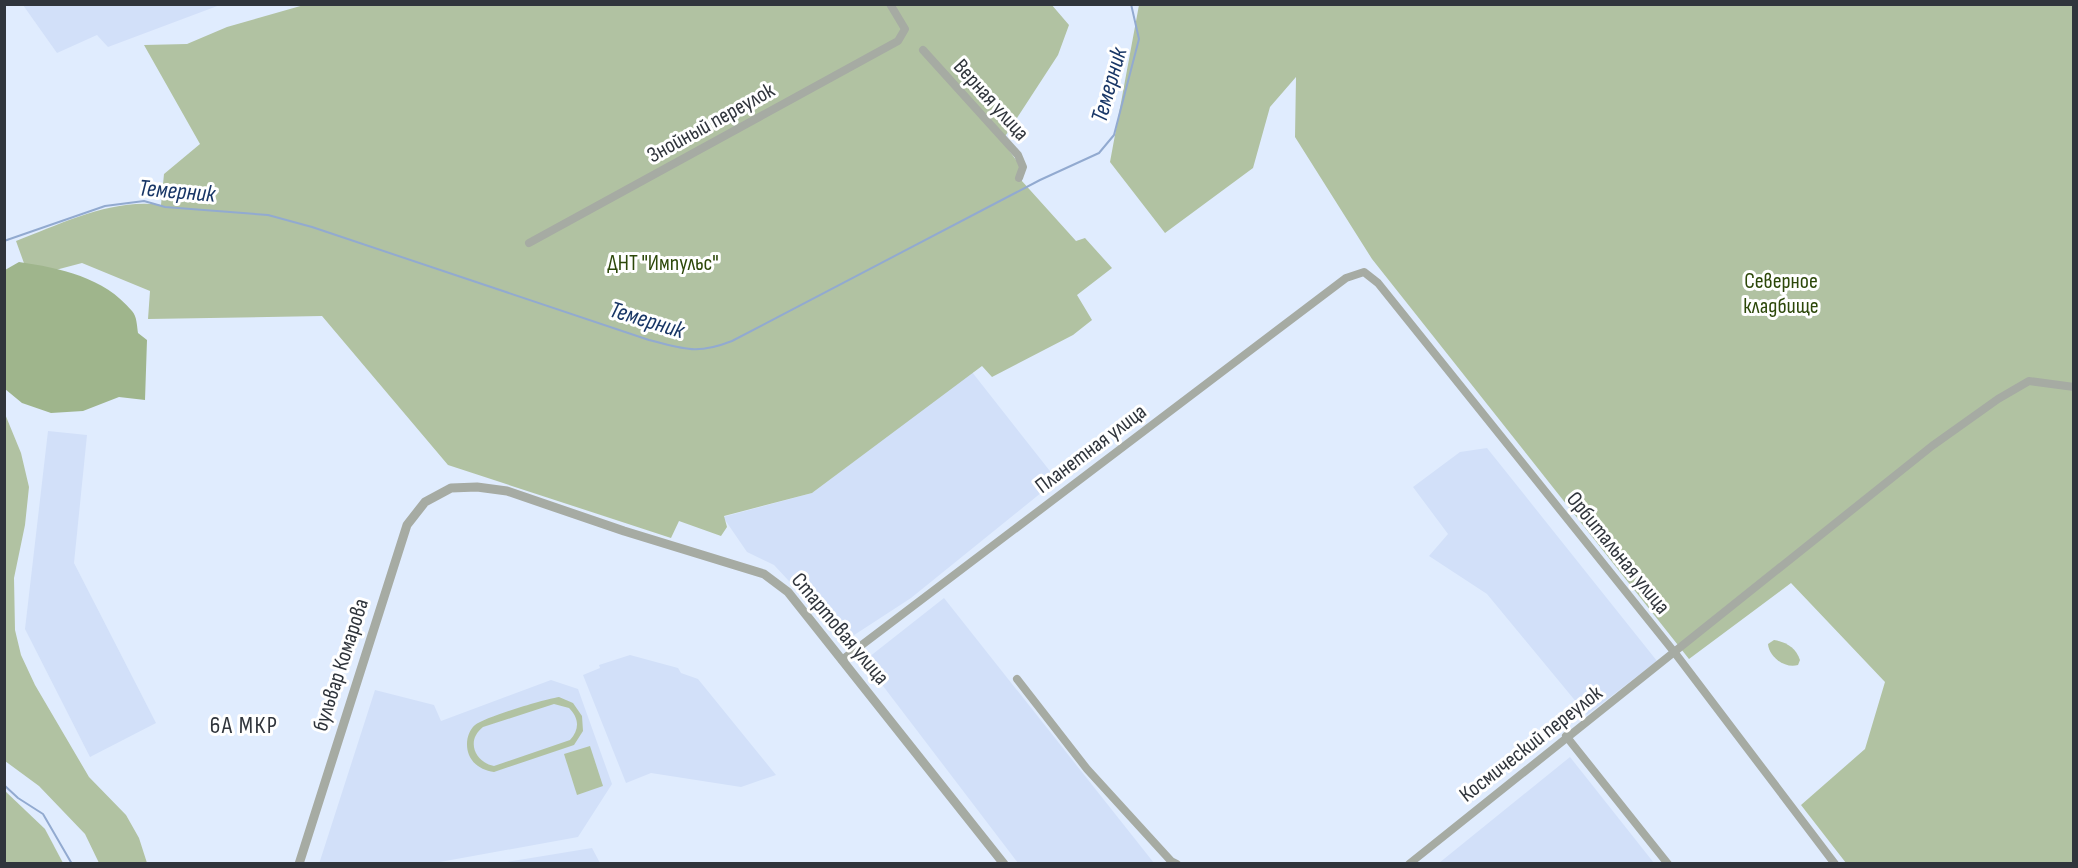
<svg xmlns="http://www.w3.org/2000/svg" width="2078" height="868" font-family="'Sofia Sans Condensed',sans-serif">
	<rect width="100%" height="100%" fill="#e0ecfe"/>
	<g fill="#d2e0f9">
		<polygon points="23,5 220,5 108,47 97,35 57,53"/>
		<polygon points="972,372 1057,480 911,598 845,641 774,565 747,552 723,517 812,493"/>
		<polygon points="48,431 87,435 74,563 156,723 90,757 25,629"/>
		<polygon points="1487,448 1657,661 1587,715 1487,594 1429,556 1448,534 1413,487 1460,452"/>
		<polygon points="944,598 1154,863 1018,863 864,661"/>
		<polygon points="630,655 678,668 681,673 698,679 776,775 741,787 651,773 626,783 583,675 600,668 599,665"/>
		<polygon points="551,680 578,689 612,784 578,837 440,862 319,864 375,690 434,705 441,721"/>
		<polygon points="1570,757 1654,863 1439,863"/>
		<polygon points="592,848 600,863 501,863"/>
	</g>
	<g fill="#b1c2a2" fill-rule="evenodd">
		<path d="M1051,4L1069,25L1058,55L1002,141L1022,168L1021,180L1076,241L1085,238L1112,268L1077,295L1092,320L1073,335L992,377L982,366L812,493L724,516L727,527L721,536L679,521L671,538L448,465L322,316L148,319L150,291L82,263L29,277L16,241C61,224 112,198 161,205L164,174L200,144L144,45L187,44L227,27L304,5Z"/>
		<polygon points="1139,5 2073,5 2073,863 1846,863 1801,805 1865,749 1885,682 1791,583 1689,659 1372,259 1295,137 1296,77 1270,107 1253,168 1165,233 1110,162"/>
		<polygon points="5,414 21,453 29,487 25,525 14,578 15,630 21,655 35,685 89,777 126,815 139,838 147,863 99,863 85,834 39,786 5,761"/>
		<path d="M1774,640C1786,642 1796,648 1800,660L1798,665C1785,669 1769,657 1768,644Z"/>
		<path d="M559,697L573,703L582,716L583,731L574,745L494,772C483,770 474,766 469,755C465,745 467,732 475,725C485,717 545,699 559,697ZM554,704L569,708C579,718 580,729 570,740L494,766C474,762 466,740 483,727Z"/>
		<polygon points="590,746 603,786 577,795 564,754"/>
		<polygon points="4,790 45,829 63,863 5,863"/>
	</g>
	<path fill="#9fb58c" d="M19,262C60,268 104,277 132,311C137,316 137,327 138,333L147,340L145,400L119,397L83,411L51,413L22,403L5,389V270Z"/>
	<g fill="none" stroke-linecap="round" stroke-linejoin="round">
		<g stroke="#92aad0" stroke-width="2">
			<path d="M4,241L105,206L144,201L165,207L268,215L312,227L649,340C685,349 696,355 732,341L1040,180L1099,153L1114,135L1139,39L1131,4"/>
			<polyline points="4,785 18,798 43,814 72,864"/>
		</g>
		<g stroke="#a6aba3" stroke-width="8">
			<polyline points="923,50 1018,155 1023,167 1019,178"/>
			<polyline points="529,243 898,41 905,29 890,4"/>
			<polyline points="842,660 1346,278 1364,272 1378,283 1675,653 1835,864"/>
			<polyline points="1017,679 1087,769 1171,861 1177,864"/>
			<polyline points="1566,736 1668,864"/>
			<polyline points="1409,864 1932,446 1998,399 2029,381 2074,387"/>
		</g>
		<polyline stroke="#a6aba3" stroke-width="9" points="299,864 407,525 425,502 451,488 477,487 507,491 624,531 764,574 788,592 1004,864"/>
	</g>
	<g text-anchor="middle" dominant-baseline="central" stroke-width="6" stroke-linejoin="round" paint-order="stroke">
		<g font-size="22" fill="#30353c" stroke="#fff">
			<text transform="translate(991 100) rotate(48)">Верная улица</text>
			<text transform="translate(711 123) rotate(-29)">Знойный переулок</text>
			<text transform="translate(1091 449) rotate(-37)">Планетная улица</text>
			<text transform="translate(1618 553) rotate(51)">Орбитальная улица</text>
			<text transform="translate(840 629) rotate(50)">Стартовая улица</text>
			<text transform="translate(341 665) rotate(-72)">бульвар Комарова</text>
			<text transform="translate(1531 744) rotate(-38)">Космический переулок</text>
		</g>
		<g font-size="22" fill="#2d480a" stroke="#fff">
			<text x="663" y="263">ДНТ "Импульс"</text>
			<text x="1781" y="281">Северное<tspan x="1781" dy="25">кладбище</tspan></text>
		</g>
		<g font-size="24" font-style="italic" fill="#183666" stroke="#fff">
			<text transform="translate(1109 85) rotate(-74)">Темерник</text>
			<text transform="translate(177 191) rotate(5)">Темерник</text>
			<text transform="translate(647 320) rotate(17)">Темерник</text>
		</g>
		<g font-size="24" letter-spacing="1.5" fill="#30353c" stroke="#fff">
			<text x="244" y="725">6А МКР</text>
		</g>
	</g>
	<rect width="2078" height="868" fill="none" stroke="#30353c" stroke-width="12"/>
</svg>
